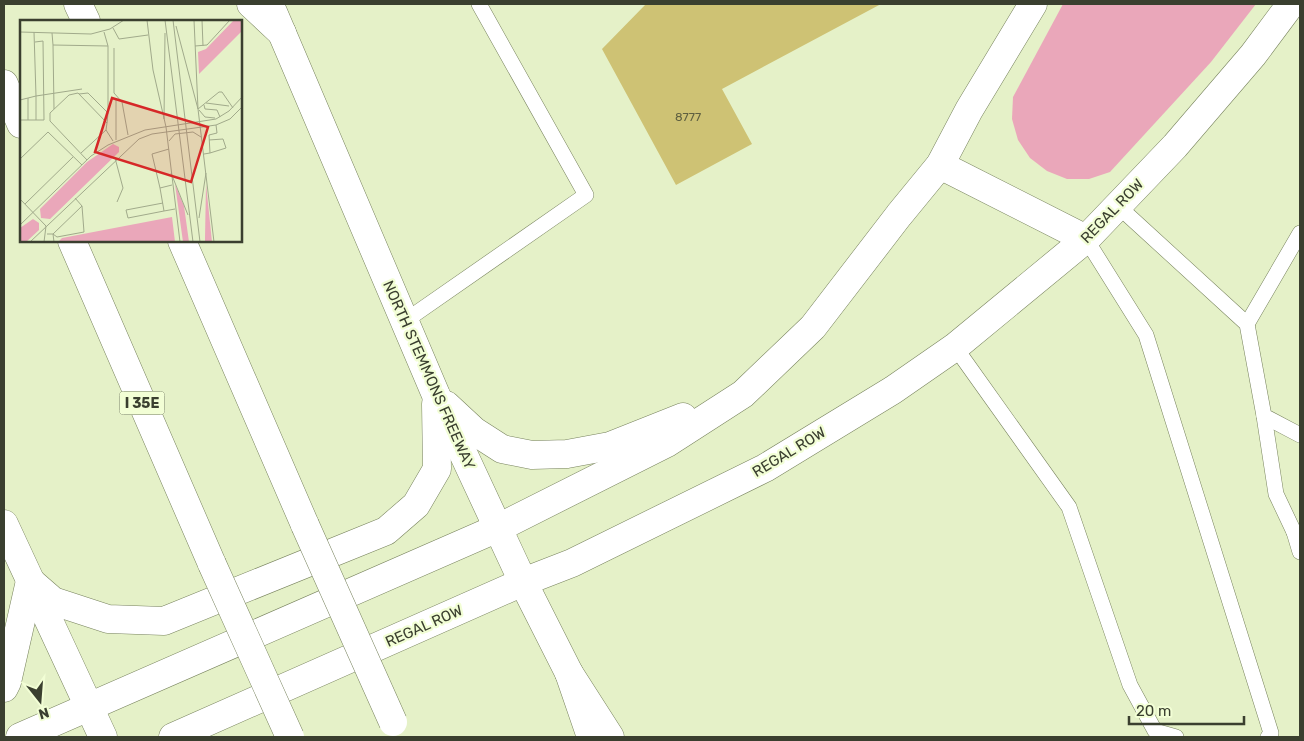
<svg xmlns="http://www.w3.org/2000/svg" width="1304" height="741" font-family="Rubik,sans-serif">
	<rect width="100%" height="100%" fill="#e5f1c8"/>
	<polygon fill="#eaa7ba" points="1063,4 1256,4 1211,62 1110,172 1089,179 1067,179 1047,171 1030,158 1018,140 1012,119 1013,97"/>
	<polygon fill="#cec274" points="646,4 881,4 722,89 752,144 676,185 602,49"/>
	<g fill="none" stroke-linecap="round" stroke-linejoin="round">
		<defs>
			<g id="lane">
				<polyline points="1118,206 1247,324 1264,416 1300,435"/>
				<polyline points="1086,239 1146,335 1271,733 1268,737"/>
				<polyline points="405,321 586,195 479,4"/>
				<polyline points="1247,324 1300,233"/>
				<polyline points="955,347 1069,507 1130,685 1155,731 1176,737"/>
				<polyline points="1264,416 1276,494 1294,532 1300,535"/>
				<polyline points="1294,532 1300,552"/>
			</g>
			<g id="secondary">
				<polyline points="273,12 436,395 523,582 569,673 610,737"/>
				<polyline points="940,165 1086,239"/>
				<polyline points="446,405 474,431 502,449 532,455 567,454 610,446 683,417"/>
				<polyline points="4,524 103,737"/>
				<polyline points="30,581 53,601 108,619 164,621 386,531 416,505 437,469 436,404"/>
				<polyline points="4,688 7,682 30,581"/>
				<polyline points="20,737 498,528 667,443 743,394 813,327 899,215 940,165 969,110 1033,4"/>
				<polyline points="173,737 523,582 572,563 765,468 893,390 955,347 1086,239 1175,146 1253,55 1291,4"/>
			</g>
			<g id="highway">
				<polyline points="78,4 86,21"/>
				<polyline points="251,4 282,33"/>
				<polyline points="4,84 21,124"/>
				<polyline points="72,241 212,564"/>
				<polyline points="182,241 305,525"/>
				<polyline points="569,673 591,737"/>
			</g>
		</defs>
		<use href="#lane" stroke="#78835e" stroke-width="16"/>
		<use href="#secondary" stroke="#78835e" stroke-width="29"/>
		<use href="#highway" stroke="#78835e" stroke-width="29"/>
		<use href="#lane" stroke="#fff" stroke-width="15"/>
		<use href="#secondary" stroke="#fff" stroke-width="28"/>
		<use href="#highway" stroke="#fff" stroke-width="28"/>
		<defs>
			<g id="highway-bridge">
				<polyline points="305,525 393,722"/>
				<polyline points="212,564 290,737"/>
			</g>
		</defs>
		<use href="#highway-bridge" stroke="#78835e" stroke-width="29" stroke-linecap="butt"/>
		<use href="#highway-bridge" stroke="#fff" stroke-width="28"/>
	</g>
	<g text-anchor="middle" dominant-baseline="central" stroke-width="4.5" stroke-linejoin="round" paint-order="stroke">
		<g font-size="12" fill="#5f6040">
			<text x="688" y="117">8777</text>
		</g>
		<rect fill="#f2fed5" stroke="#717861" stroke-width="1" x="119.5" y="391.5" width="45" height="23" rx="4"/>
		<g font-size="14" font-weight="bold" fill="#3a3f2f">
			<text x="142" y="403">I 35E</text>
		</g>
		<g font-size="15" fill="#3a3f2f" stroke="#f2fed5">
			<text transform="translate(1112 211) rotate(-46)">REGAL ROW</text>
			<text transform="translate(429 375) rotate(66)">NORTH STEMMONS FREEWAY</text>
			<text transform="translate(789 452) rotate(-31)">REGAL ROW</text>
			<text transform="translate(424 626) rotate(-24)">REGAL ROW</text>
		</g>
	</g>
	<g transform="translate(20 20)">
		<rect width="222" height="222" fill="#e5f1c8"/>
		<path d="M214,0H222V11L179,54L178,32L186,29ZM93,124L99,127V132L30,199L21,198L20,189L67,142ZM155,164L164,186L169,222H163ZM186,164L192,222H185V218ZM152,197L155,222H38L42,218ZM13,199L19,203V210L6,222H0V208Z" fill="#eaa7ba"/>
		<path fill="none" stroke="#a1aa8b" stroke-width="1" d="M127,0L133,50L146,107L160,222M145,0L173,222M153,0L180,222M174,0L178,89L194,222M182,0L183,26M156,6L178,89M93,8L99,19L128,15M0,12L71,14L90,9L104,0M14,12L16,76L62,69M32,13L33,25L88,26L84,12M33,25L34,89M88,26V93M175,26L187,25L210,0M94,28V73L102,82L108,115M59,74L68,73L88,93L87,103M8,78V100M96,78V120M0,80L16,76V100M186,83L209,86M184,85L185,89L197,90L200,97M178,89L199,72H202L213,88M179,90L185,97L195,98M144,99L145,13M0,100H24L23,21L15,22M189,120L203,119L206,128L190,133M149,121L155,114L173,112L181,117M149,129L132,134L140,168L152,165M61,133L86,110M184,134L190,133L189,115L197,113L196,105M95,138L103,168L97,182M0,139L28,112L62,145M67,140L30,101V93L49,75L58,73L87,103L86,110L93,121M151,153L168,195M140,168L144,191L155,189M0,179L26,206L24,222M143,183L106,190L108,198L144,191M5,184L53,137M179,198L186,153M0,205L71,136L88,125L125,110L196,99L209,91L223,76M27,214H33L62,186L55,178M10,222L119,119L132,114L196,105L210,99L223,86M34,222L33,214L37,217L64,212L62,186"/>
		<path fill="#d62828" fill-opacity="0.15" stroke="#d62828" stroke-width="2.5" d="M92,78L188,107L171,162L75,132Z"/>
		<rect width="222" height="222" fill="none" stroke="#3a3f2f" stroke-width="2.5"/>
	</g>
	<rect width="1304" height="741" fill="none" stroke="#3a3f2f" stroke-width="10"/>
	<g transform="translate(40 701) rotate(163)" stroke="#f2fed5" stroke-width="4" paint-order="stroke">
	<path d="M0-4L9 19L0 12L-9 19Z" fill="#3a3f2f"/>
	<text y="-8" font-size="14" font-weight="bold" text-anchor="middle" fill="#3a3f2f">N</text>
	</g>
	<path d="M1129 716v8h115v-8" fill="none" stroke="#3a3f2f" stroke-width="2.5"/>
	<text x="1136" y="716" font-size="15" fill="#3a3f2f" stroke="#f2fed5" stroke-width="4" paint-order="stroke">20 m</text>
</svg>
